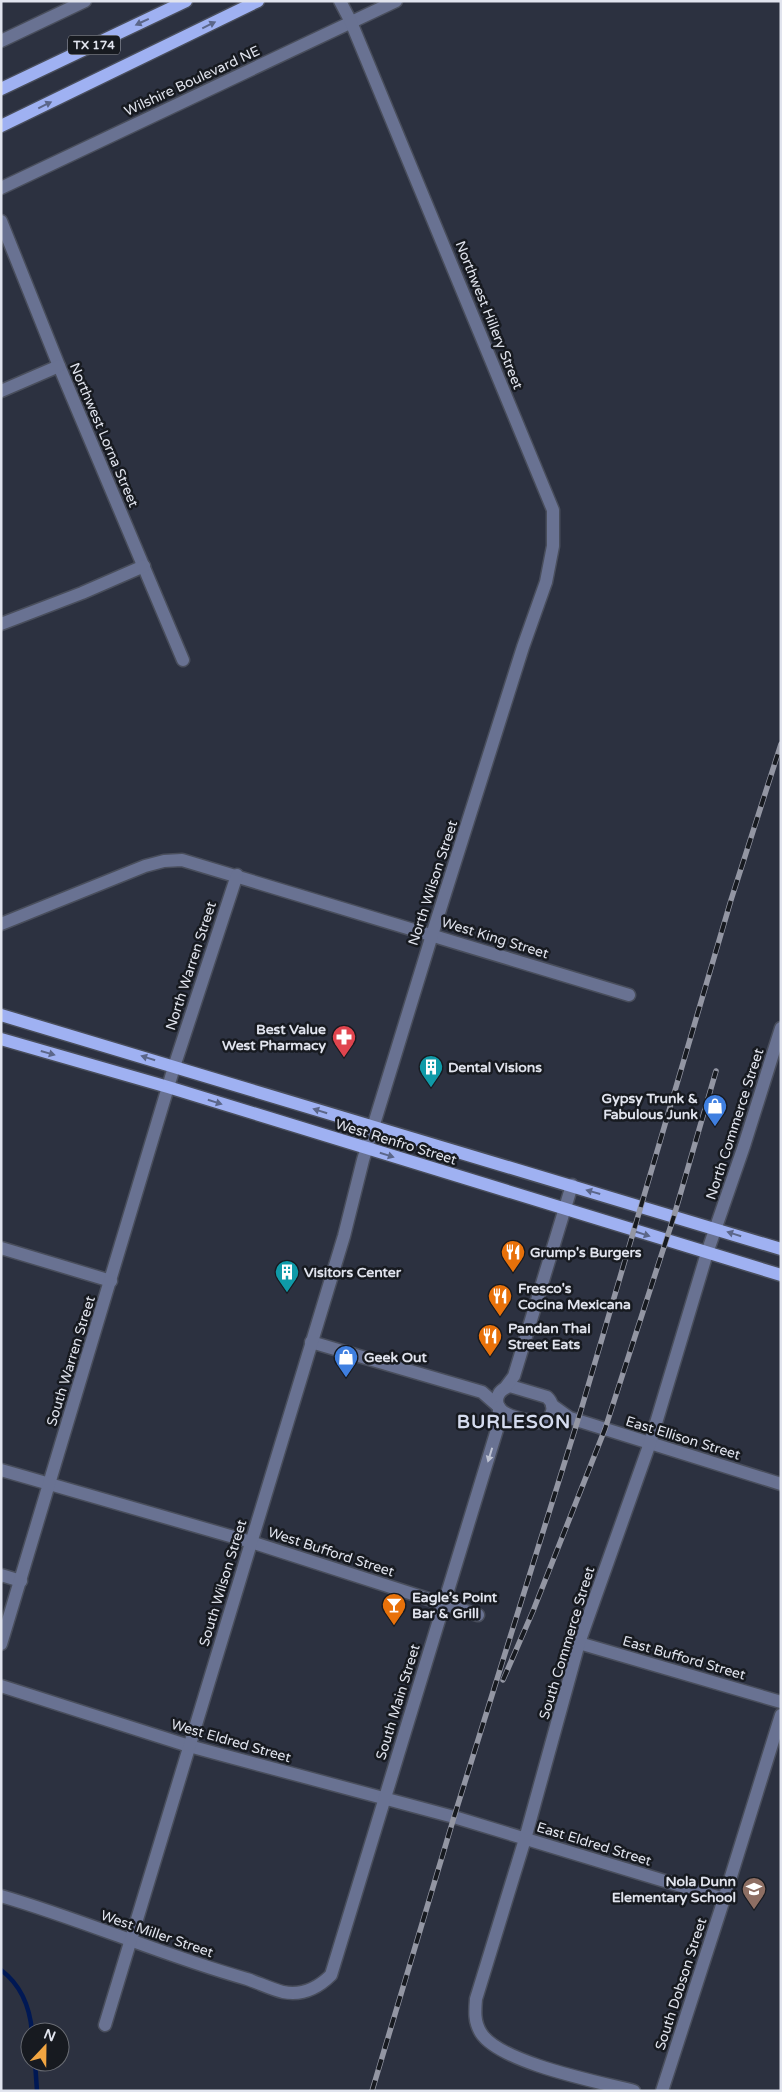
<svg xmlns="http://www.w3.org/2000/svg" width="782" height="2092" viewBox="0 0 782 2092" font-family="'Varela Round',sans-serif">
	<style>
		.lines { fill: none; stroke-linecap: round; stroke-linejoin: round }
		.stream { stroke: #001854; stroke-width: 4.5 }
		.minor-casing { stroke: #494e5c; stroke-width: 15 }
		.major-casing { stroke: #494e5c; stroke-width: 15 }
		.minor { stroke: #697292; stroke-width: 12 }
		.major { stroke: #9fb1f2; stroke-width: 12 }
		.rail-casing { stroke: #9396a3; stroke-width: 5.5 }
		.rail { stroke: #171a20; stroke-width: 4; stroke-dasharray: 11; stroke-linecap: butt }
		.oneway { fill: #5b6689 }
		.oneway2 { fill: #bdc2d2 }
		.labels { text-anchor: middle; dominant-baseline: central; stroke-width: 5; stroke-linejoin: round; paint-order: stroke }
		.shield { fill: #171a20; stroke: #a4a7b0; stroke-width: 1 }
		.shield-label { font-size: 12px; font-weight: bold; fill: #e1e4ee }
		.street-label { font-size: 14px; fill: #e1e4ee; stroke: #171a20 }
		.poi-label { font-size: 14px; font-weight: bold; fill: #e1e4ee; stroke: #171a20; text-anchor: start }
		.district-label { font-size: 19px; font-weight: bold; letter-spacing: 1px; fill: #d4dbee; stroke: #171a20 }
	</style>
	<rect width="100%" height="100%" fill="#2c3140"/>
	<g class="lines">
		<g class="stream">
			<path d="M 1,1970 C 21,1985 30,2008 32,2032"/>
			<path d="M 35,2062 L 37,2091"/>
		</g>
		<g class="minor-casing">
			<g id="minor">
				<path d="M 1,41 L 85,1"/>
				<path d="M 1,188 L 396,1"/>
				<path d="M 1,221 L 59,366 L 183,660"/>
				<path d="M 1,391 L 59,366"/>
				<path d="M 1,624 L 82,593 L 144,566"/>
				<path d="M 1,924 L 145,866 L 164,861 L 182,860 L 629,995"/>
				<path d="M 1,1248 L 111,1281"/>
				<path d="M 311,1342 L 482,1392 L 498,1406"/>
				<path d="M 510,1386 L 547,1397 C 558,1407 551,1424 535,1422 C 523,1419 491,1415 498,1396 C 500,1390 505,1388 510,1386 Z"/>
				<path d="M 505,1388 L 514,1376 L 572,1185"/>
				<path d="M 552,1405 L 570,1418 L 781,1484"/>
				<path d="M 1,1470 L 251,1542 L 478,1615"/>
				<path d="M 1,1575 L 21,1581"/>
				<path d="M 579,1643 L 781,1702"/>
				<path d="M 1,1644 L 174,1067 L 237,875"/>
				<path d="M 1,1686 L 189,1746 L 454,1817 L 724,1899"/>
				<path d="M 1,1896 C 84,1920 164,1956 247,1979 C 259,1983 271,1989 283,1992 C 303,1996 318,1988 331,1975 L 499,1423 L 499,1407"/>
				<path d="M 105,2025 L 344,1236 L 363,1160 L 432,935 L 523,647 L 546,582 L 553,546 L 553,510 L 351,22 L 340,1"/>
				<path d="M 634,2091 C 599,2082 500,2063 481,2033 C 474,2022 475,2011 476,1999 L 525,1839 L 579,1643 L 650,1443 L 707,1253 L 744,1146 L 781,1028"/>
				<path d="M 662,2091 L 724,1899 L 781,1715"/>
			</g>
		</g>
		<g class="major-casing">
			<g id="major">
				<path d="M 1,89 L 186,1"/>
				<path d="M 1,126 L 258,1"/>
				<path d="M 1,1015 L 781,1249"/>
				<path d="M 1,1039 L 168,1087 L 781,1275"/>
			</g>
		</g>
		<use href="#minor" class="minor"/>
		<use href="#major" class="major"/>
		<g class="rail-casing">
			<g id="rail">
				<path d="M 503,1680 L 533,1611 L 605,1429 L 674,1216 L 716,1071"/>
				<path d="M 372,2091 L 454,1817 L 581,1410 L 731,900 L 781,744"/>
			</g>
		</g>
		<use href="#rail" class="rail"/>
	</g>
	<defs><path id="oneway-solid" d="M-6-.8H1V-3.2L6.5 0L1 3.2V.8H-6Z" transform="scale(1.25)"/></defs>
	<g class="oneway">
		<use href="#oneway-solid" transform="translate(142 22) rotate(155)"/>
		<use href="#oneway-solid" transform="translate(209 25) rotate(-26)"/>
		<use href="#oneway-solid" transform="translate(45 105) rotate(-26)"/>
		<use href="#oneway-solid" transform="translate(48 1053) rotate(16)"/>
		<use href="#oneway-solid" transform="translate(148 1058) rotate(-163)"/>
		<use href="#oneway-solid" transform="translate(215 1102) rotate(17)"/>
		<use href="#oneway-solid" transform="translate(320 1111) rotate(-163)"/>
		<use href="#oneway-solid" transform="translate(387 1155) rotate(17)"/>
		<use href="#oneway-solid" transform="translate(593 1192) rotate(-164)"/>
		<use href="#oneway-solid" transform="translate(643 1234) rotate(18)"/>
		<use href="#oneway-solid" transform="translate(734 1234) rotate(-163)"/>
	</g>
	<use class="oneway2" href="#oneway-solid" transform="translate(490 1455) rotate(107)"/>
	<defs>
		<g id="pharmacy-pin" transform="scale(1.25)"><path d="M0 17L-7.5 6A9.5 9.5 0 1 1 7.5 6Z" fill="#e0444e" stroke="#171a20"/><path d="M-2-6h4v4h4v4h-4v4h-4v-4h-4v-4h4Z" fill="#fff"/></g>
		<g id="building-pin" transform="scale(1.25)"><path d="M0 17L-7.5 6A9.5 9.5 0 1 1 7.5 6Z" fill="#0f9aa8" stroke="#171a20"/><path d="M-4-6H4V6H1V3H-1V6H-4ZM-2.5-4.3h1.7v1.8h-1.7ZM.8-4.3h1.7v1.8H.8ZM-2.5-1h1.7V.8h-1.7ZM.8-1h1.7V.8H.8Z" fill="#fff"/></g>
		<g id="shop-pin" transform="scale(1.25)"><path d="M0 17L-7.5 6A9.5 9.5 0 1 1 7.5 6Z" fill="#3f7fe0" stroke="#171a20"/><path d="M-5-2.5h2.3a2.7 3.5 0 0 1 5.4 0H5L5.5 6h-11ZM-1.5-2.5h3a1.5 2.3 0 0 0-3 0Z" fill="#fff"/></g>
		<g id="restaurant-pin" transform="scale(1.25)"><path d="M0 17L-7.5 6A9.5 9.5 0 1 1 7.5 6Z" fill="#e8710a" stroke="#171a20"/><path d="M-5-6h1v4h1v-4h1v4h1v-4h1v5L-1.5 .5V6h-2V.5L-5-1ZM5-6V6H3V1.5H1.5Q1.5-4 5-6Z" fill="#fff"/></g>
		<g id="bar-pin" transform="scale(1.25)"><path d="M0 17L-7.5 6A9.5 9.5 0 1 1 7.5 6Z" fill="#e8710a" stroke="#171a20"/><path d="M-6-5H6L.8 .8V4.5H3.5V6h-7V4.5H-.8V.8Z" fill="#fff"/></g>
		<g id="school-pin" transform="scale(1.25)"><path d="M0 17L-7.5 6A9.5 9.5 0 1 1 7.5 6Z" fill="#8d6e63" stroke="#171a20"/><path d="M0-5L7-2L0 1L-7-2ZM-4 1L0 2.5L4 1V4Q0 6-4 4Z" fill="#fff"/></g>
	</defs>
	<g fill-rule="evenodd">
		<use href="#pharmacy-pin" x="344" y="1037"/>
		<use href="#building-pin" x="431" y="1067"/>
		<use href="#shop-pin" x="715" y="1106"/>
		<use href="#restaurant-pin" x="513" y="1252"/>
		<use href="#building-pin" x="287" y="1272"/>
		<use href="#restaurant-pin" x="500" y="1296"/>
		<use href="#restaurant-pin" x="490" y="1336"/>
		<use href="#shop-pin" x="346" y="1357"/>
		<use href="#bar-pin" x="394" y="1605"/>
		<use href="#school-pin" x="754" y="1889"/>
	</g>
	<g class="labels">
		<rect class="shield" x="68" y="35.5" width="52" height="19" rx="4"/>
		<g class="shield-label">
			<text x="94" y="45">TX 174</text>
		</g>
		<g class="street-label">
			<text transform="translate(192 81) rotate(-25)">Wilshire Boulevard NE</text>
			<text transform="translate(489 315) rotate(68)">Northwest Hillery Street</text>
			<text transform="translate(104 435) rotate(67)">Northwest Lorna Street</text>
			<text transform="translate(433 883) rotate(-72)">North Wilson Street</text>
			<text transform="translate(495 938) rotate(17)">West King Street</text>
			<text transform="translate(191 966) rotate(-72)">North Warren Street</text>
			<text transform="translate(735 1124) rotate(-72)">North Commerce Street</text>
			<text transform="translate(396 1142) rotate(17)">West Renfro Street</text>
			<text transform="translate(71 1361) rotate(-73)">South Warren Street</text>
			<text transform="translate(683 1438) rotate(17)">East Ellison Street</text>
			<text transform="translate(331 1552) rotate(18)">West Bufford Street</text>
			<text transform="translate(223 1583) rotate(-73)">South Wilson Street</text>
			<text transform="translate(567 1643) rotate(-73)">South Commerce Street</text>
			<text transform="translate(684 1658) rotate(16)">East Bufford Street</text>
			<text transform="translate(398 1702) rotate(-73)">South Main Street</text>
			<text transform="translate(231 1741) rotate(16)">West Eldred Street</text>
			<text transform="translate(594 1844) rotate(17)">East Eldred Street</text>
			<text transform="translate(157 1934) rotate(19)">West Miller Street</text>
			<text transform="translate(681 1984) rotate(-72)">South Dobson Street</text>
		</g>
		<g class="poi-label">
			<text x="326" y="1029" text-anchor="end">Best Value<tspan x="326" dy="16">West Pharmacy</tspan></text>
			<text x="448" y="1067">Dental Visions</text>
			<text x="698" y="1098" text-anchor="end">Gypsy Trunk &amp;<tspan x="698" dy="16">Fabulous Junk</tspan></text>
			<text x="530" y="1252">Grump's Burgers</text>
			<text x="304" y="1272">Visitors Center</text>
			<text x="518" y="1288">Fresco's<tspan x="518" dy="16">Cocina Mexicana</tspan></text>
			<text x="508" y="1328">Pandan Thai<tspan x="508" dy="16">Street Eats</tspan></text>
			<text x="364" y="1357">Geek Out</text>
			<text x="412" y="1597">Eagle’s Point<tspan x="412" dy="16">Bar &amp; Grill</tspan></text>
			<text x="736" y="1881" text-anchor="end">Nola Dunn<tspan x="736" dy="16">Elementary School</tspan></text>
		</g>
		<g class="district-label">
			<text x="514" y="1422">BURLESON</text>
		</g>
	</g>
	<rect width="782" height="2092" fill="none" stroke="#e1e4ee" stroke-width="5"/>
	<g transform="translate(45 2047) rotate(22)"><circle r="24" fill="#171a20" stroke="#686b72"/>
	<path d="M0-4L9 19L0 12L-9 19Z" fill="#f2a541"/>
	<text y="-8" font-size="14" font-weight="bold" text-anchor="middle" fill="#e1e4ee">N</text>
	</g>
</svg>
